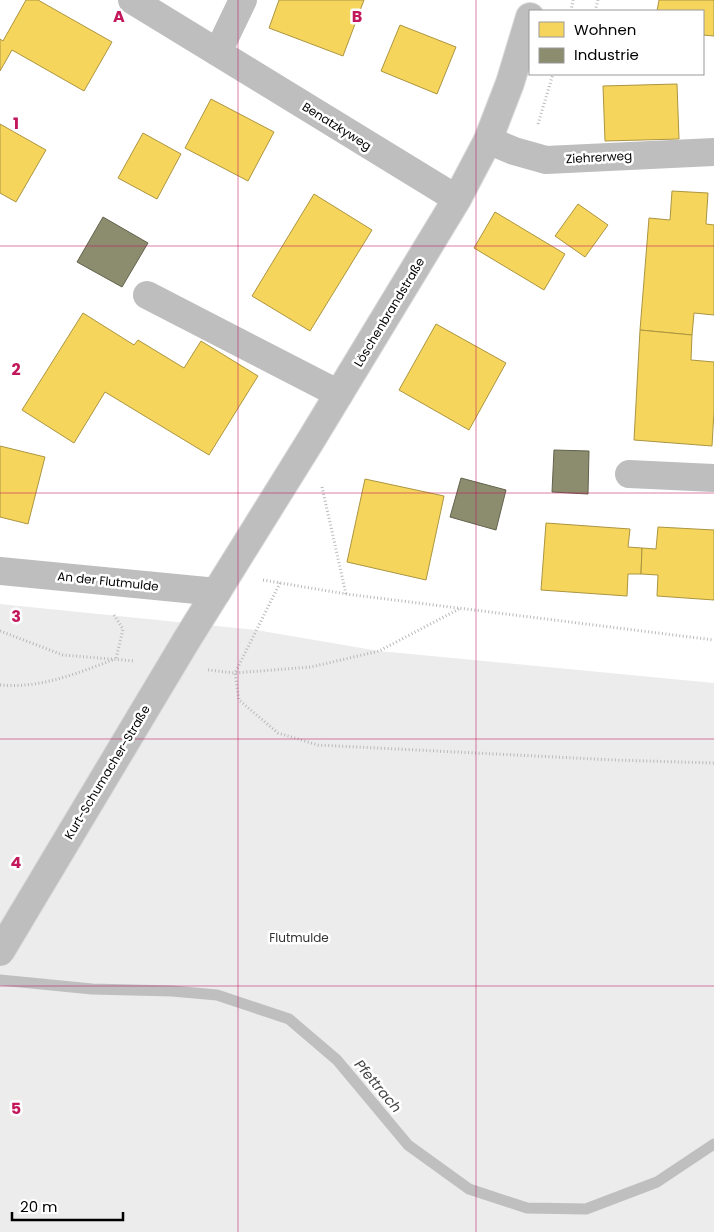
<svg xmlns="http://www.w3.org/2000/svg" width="714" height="1232" viewBox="0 0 714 1232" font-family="Poppins,sans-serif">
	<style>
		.green { fill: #ececec }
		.homes { fill: #f6d55c; stroke: #ac9540 }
		.industry { fill: #8c8c6e; stroke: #62624d }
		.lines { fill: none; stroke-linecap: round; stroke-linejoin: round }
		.stream { stroke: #bfbfbf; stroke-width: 11 }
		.major-casing { stroke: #dbdbdb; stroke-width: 30 }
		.path { stroke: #b9b9b9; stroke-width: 3; stroke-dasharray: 1 2.5; stroke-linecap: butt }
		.minor { stroke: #bebebe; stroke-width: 28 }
		.major { stroke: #bebebe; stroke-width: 28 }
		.major-bridge-casing { stroke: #dbdbdb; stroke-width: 30; stroke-linecap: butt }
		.major-bridge { stroke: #bebebe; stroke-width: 28 }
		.grid { fill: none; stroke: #c2185b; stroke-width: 1; stroke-opacity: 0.55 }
		.labels { text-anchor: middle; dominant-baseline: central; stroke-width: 5; stroke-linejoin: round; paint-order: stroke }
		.street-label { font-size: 12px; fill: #000; stroke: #fff }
		.park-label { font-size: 12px; fill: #333; stroke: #fff }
		.water-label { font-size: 14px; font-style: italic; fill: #444; stroke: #fff }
		.grid-label { font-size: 16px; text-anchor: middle; font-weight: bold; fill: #c2185b; stroke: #fff; stroke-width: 5; stroke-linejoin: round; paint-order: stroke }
	</style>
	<rect width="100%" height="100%" fill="#fff"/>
	<path class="green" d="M 0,604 L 256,630 L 379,651 L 714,683 L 714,1232 L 0,1232 Z"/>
	<g class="homes">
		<path d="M 26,0 L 38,0 L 112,42 L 84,91 L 12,50 L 0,71 L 0,39 L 3,41 Z"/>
		<path d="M 279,0 L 364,0 L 343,56 L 269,28 Z"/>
		<path d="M 659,0 L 714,0 L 714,36 L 703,35 L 703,11 L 657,11 Z"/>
		<path d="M 400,25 L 456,47 L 437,94 L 381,71 Z"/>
		<path d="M 677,84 L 679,139 L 605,141 L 603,86 Z"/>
		<path d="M 211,99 L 274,132 L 248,181 L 185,148 Z"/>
		<path d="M 0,124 L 46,150 L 16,202 L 0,193 Z"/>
		<path d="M 143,133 L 181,154 L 157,199 L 118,178 Z"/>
		<path d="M 672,191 L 708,193 L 706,224 L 714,225 L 714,315 L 694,313 L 692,335 L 640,330 L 649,218 L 670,220 Z"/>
		<path d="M 314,194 L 372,230 L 310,331 L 252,296 Z"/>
		<path d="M 578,204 L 608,225 L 585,257 L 555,236 Z"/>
		<path d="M 495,212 L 565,254 L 544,290 L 474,248 Z"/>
		<path d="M 83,313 L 134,345 L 138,340 L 184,368 L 201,341 L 258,376 L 209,455 L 105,392 L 74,443 L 22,410 Z"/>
		<path d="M 436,324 L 506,363 L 469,430 L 399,390 Z"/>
		<path d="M 640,330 L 692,335 L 691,360 L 714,362 L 714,411 L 712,446 L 634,440 Z"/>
		<path d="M 0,446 L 45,457 L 28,524 L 0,517 Z"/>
		<path d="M 365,479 L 444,496 L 426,580 L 347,562 Z"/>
		<path d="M 546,523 L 630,529 L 628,547 L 642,548 L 641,574 L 628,574 L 627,596 L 541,590 Z"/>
		<path d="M 658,527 L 714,530 L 714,600 L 657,596 L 658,575 L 641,574 L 642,548 L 656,549 Z"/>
	</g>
	<g class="industry">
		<path d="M 103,217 L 148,243 L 122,287 L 77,262 Z"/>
		<path d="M 554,450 L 589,451 L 588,494 L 552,492 Z"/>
		<path d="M 461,478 L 506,490 L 496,530 L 450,517 Z"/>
	</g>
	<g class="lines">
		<path class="stream" d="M 0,980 L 92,989 L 172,991 L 217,995 L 289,1019 L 337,1060 L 408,1145 L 469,1189 L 527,1208 L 586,1209 L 657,1182 L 714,1144"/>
		<g class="major-casing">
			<path id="major" d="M 186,641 L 311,440 L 457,199 L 488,140 L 510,83 L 530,17"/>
		</g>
		<g class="path">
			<path d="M 571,11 L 573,0"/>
			<path d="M 595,11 L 598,0"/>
			<path d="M 538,124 L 553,74"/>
			<path d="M 322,487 L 346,594"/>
			<path d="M 263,580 L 346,594 L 714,640"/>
			<path d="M 280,583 L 235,673 L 239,700 L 278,733 L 318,745 L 614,760 L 714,763"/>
			<path d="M 114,615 L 123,629 L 116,659"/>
			<path d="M 0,631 L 63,655 L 135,661"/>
			<path d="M 208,670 L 235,673 L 311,667 L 379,651 L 459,609"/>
			<path d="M 0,685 C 40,689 78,673 115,659"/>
		</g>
		<g class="minor">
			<path d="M 132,0 L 457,199"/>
			<path d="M 218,52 L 243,0"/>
			<path d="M 488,140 L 514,151 L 546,160 L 714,152"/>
			<path d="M 147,295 L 339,394"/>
			<path d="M 629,474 L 714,478"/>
			<path d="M 0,571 L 217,592"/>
		</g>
		<use href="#major" class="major"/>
		<g class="major-bridge-casing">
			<path id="major-bridge" d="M 0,952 L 186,641"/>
		</g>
		<use href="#major-bridge" class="major-bridge"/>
	</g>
	<path class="grid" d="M 238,0 L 238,1232M 476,0 L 476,1232M 0,246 L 714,246M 0,493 L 714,493M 0,739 L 714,739M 0,986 L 714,986"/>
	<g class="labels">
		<g class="street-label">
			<text transform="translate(337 126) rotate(32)">Benatzkyweg</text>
			<text transform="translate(599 157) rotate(-3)">Ziehrerweg</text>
			<text transform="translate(389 312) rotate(-59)">Löschenbrandstraße</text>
			<text transform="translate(108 581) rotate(6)">An der Flutmulde</text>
			<text transform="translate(107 772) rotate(-59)">Kurt-Schumacher-Straße</text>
		</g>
		<g class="park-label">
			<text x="299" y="937">Flutmulde</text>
		</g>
		<g class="water-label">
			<text transform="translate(378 1086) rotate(50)">Pfettrach</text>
		</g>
	</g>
	<g class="grid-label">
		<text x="119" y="22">A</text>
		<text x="357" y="22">B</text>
		<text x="16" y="129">1</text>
		<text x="16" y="375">2</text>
		<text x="16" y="622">3</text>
		<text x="16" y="868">4</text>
		<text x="16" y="1114">5</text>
	</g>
	<rect x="529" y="10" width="175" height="65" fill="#ffffff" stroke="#999999"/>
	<rect x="539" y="22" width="25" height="15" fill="#f6d55c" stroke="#999999"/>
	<text x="574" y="35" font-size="15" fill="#000000">Wohnen</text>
	<rect x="539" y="48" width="25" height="15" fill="#8c8c6e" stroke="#999999"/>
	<text x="574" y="60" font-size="15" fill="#000000">Industrie</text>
	<path d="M12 1212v8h111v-8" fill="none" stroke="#000000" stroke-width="2.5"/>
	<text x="20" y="1212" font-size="15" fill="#000000" stroke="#ffffff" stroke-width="4" paint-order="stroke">20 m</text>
</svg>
